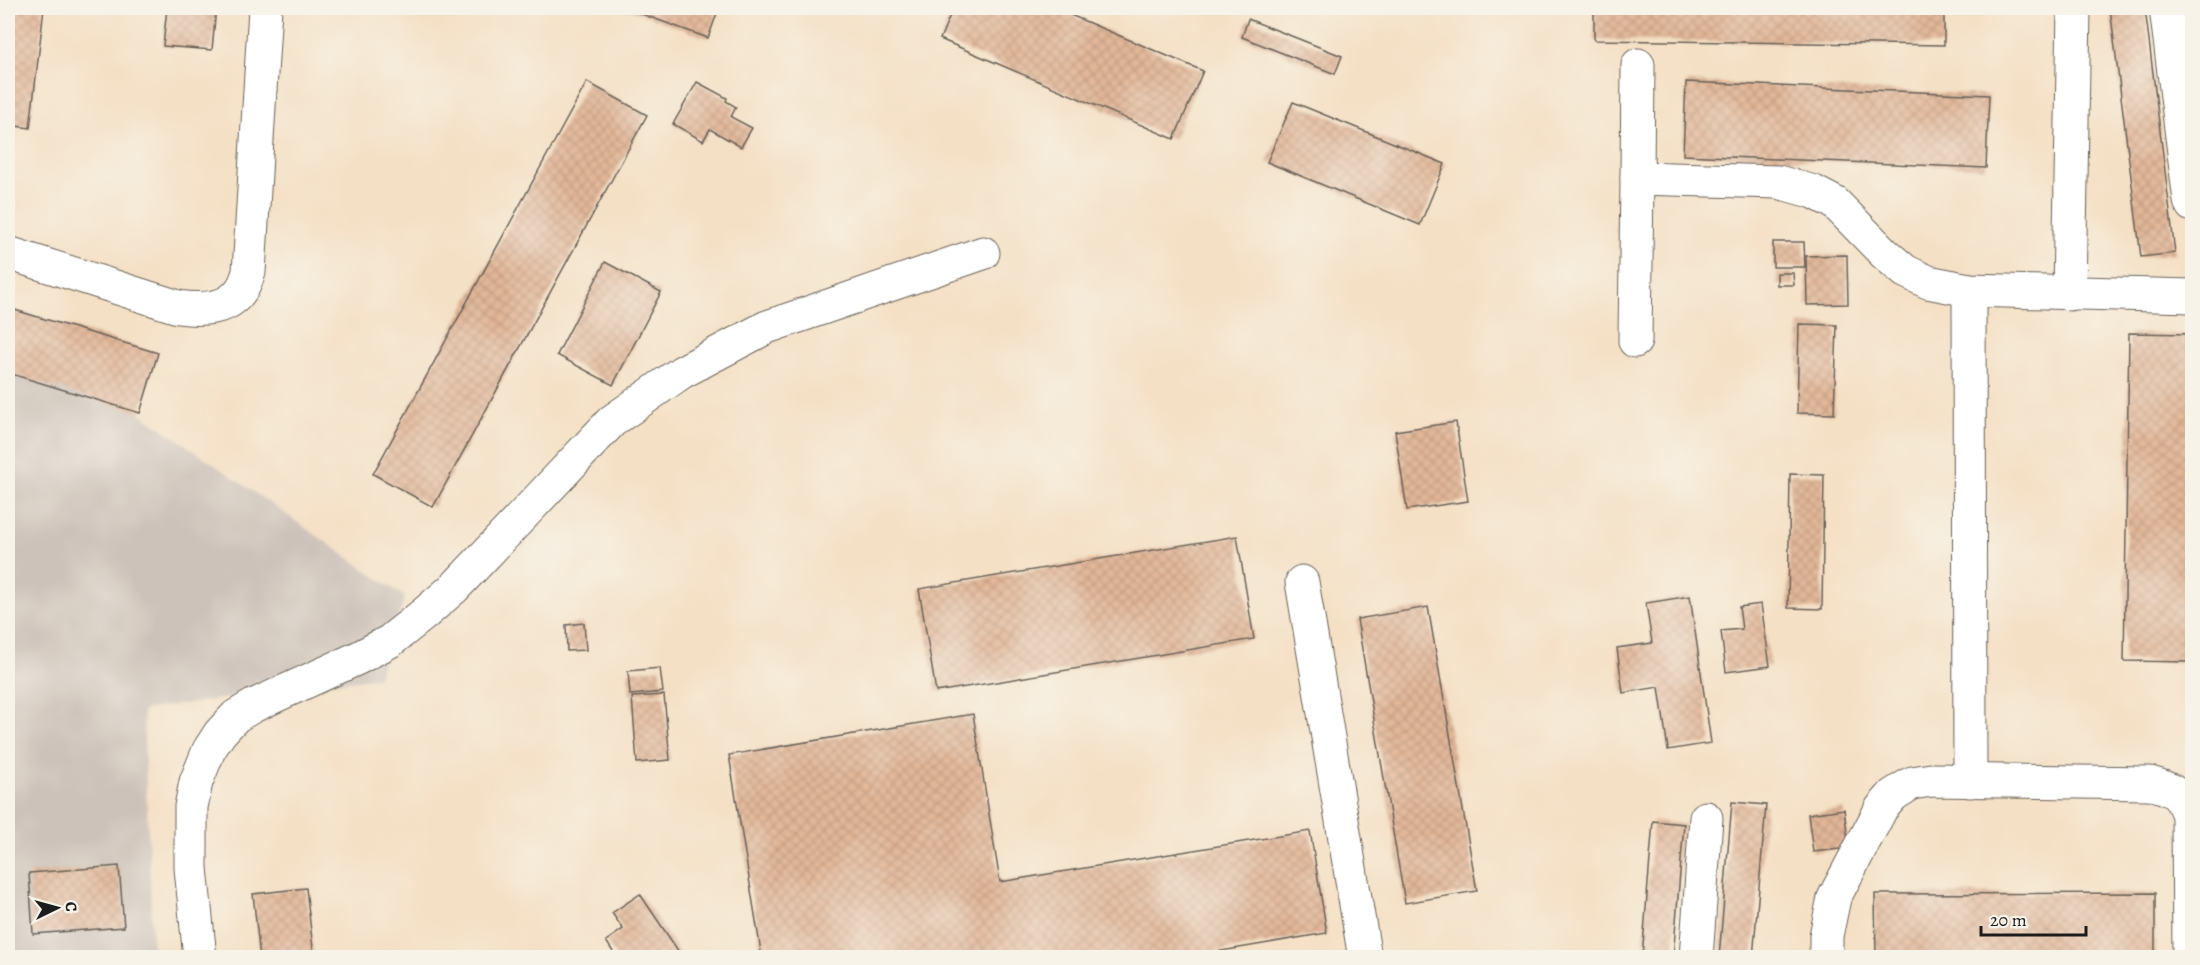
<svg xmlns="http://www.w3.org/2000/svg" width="2200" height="965" viewBox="0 0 2200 965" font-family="Alegreya,serif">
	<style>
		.industrial { fill: #cdc2b9 }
		.building { fill: url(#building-cross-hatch) }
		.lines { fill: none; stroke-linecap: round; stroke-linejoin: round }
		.minor-casing { stroke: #686157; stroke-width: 35 }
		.minor { stroke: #fff; stroke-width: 33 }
	</style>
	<defs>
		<pattern id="building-cross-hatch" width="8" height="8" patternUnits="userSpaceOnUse" patternTransform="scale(1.5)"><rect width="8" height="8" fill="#e2b799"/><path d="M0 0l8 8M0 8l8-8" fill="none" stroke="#c19d83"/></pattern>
	</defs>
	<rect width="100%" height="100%" fill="#f7f3e8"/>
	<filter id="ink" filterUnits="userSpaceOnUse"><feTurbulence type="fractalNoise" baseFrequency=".0167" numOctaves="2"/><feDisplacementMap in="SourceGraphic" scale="12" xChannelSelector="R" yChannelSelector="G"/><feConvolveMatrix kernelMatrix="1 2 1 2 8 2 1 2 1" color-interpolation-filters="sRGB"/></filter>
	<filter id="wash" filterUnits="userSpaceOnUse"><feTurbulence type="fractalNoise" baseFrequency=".008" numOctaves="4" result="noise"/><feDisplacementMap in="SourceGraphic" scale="24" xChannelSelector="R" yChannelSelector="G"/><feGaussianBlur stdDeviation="1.35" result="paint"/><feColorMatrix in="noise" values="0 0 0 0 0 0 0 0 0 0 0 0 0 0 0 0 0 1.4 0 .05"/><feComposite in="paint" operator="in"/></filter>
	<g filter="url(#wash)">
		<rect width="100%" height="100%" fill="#f4e0c5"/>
		<path class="industrial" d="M 8,373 L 140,413 L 405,597 L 378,677 L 143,710 L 153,957 L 8,957 Z"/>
		<g id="blocks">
			<g class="building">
				<path d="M 8,8 L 44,8 L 30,128 L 8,125 Z"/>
				<path d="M 167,8 L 216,8 L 212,50 L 163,46 Z"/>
				<path d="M 625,8 L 719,8 L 708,38 Z"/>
				<path d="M 953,8 L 1054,8 L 1203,71 L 1174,139 L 940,39 Z"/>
				<path d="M 1594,8 L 1944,8 L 1944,45 L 1594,40 Z"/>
				<path d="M 2110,8 L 2145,8 L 2175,253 L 2141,257 Z"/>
				<path d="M 2185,8 L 2192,8 L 2192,54 L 2191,54 Z"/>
				<path d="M 1248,19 L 1342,56 L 1335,74 L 1242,37 Z"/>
				<path d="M 587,82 L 647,115 L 433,507 L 373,474 Z"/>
				<path d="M 697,82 L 727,98 L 726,101 L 736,107 L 731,117 L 752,128 L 741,147 L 710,129 L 703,141 L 673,124 Z"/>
				<path d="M 1686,82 L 1989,95 L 1986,168 L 1683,155 Z"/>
				<path d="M 1293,102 L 1445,164 L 1420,225 L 1267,162 Z"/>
				<path d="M 1773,242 L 1804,242 L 1805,267 L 1773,267 Z"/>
				<path d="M 1847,255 L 1848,304 L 1807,305 L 1806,256 Z"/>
				<path d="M 605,262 L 661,292 L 613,385 L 557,355 Z"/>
				<path d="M 1777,273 L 1793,273 L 1794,285 L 1777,285 Z"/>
				<path d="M 8,308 L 158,353 L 140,413 L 8,373 Z"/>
				<path d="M 1799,324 L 1837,325 L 1834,414 L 1797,413 Z"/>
				<path d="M 2129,333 L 2192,334 L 2192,662 L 2124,661 Z"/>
				<path d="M 1456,422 L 1468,501 L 1407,510 L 1395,431 Z"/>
				<path d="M 1790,474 L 1824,475 L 1822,609 L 1788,608 Z"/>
				<path d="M 1237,536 L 1254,639 L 936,692 L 919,589 Z"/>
				<path d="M 1690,596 L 1711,743 L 1668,750 L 1659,687 L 1623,693 L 1617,648 L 1652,643 L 1646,603 Z"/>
				<path d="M 1761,604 L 1770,666 L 1726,672 L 1721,631 L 1742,629 L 1739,607 Z"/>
				<path d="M 1428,607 L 1477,891 L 1405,903 L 1357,619 Z"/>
				<path d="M 584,623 L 586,650 L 567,651 L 566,625 Z"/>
				<path d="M 660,668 L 663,692 L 630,695 L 628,671 Z"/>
				<path d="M 664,695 L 670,760 L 637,763 L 632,697 Z"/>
				<path d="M 973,714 L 1000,882 L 1310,831 L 1327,933 L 1180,958 L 762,958 L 729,755 Z"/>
				<path d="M 1732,802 L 1766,805 L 1753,958 L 1719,958 Z"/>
				<path d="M 1844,809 L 1849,848 L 1813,852 L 1808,814 Z"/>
				<path d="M 1653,821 L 1684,824 L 1673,958 L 1642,958 Z"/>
				<path d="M 119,866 L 124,927 L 33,934 L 29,873 Z"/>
				<path d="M 306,888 L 314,957 L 260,958 L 253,894 Z"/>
				<path d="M 2155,893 L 2155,958 L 1876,958 L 1875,894 Z"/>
				<path d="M 640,894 L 683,958 L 617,958 L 606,941 L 623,929 L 612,913 Z"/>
			</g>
		</g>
	</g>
	<g filter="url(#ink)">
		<use href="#blocks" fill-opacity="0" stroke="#686157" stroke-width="1.5"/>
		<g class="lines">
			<g class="minor-casing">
				<g id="minor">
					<path d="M 2166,8 L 2190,201 L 2192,205"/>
					<path d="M 1638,65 L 1637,178 L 1778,182 L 1814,192 L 1835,203 L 1884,253 L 1905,271 L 1928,282 L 1969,290 L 2192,296"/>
					<path d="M 8,253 L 178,307 C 199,310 228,310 241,290 C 245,285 247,278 249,272 L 265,8"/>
					<path d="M 1969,290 L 1970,781"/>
					<path d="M 2069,294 L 2074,8"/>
					<path d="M 1635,341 L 1637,178"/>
					<path d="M 1302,582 L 1365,958"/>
					<path d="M 200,958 L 191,868 L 191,807 L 196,782 L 209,750 L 220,733 L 236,716 L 253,706 L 358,658 L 390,641 L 424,614 L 455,587 L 612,421 L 682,372 L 767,327 L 983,253"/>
					<path d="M 1696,958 L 1706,818"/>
					<path d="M 1826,958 L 1826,936 L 1834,898 L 1881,809 L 1893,795 L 1912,783 L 1931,780 L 2150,783 C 2173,789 2181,793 2188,816 L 2189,958"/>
				</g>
			</g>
			<use href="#minor" class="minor"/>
		</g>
	</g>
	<rect width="2200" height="965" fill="none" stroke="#f7f3e8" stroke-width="30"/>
	<g transform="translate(57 908) rotate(85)" stroke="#f7f3e8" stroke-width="4.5" paint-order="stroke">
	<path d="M0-4.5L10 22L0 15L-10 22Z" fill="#1c1c1c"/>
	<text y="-9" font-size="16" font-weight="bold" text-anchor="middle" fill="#1c1c1c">С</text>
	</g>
	<path d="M1981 926v9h105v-9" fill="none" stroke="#1c1c1c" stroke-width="3"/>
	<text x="1990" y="926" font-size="18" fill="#1c1c1c" stroke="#f7f3e8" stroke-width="4.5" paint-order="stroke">20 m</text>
</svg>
